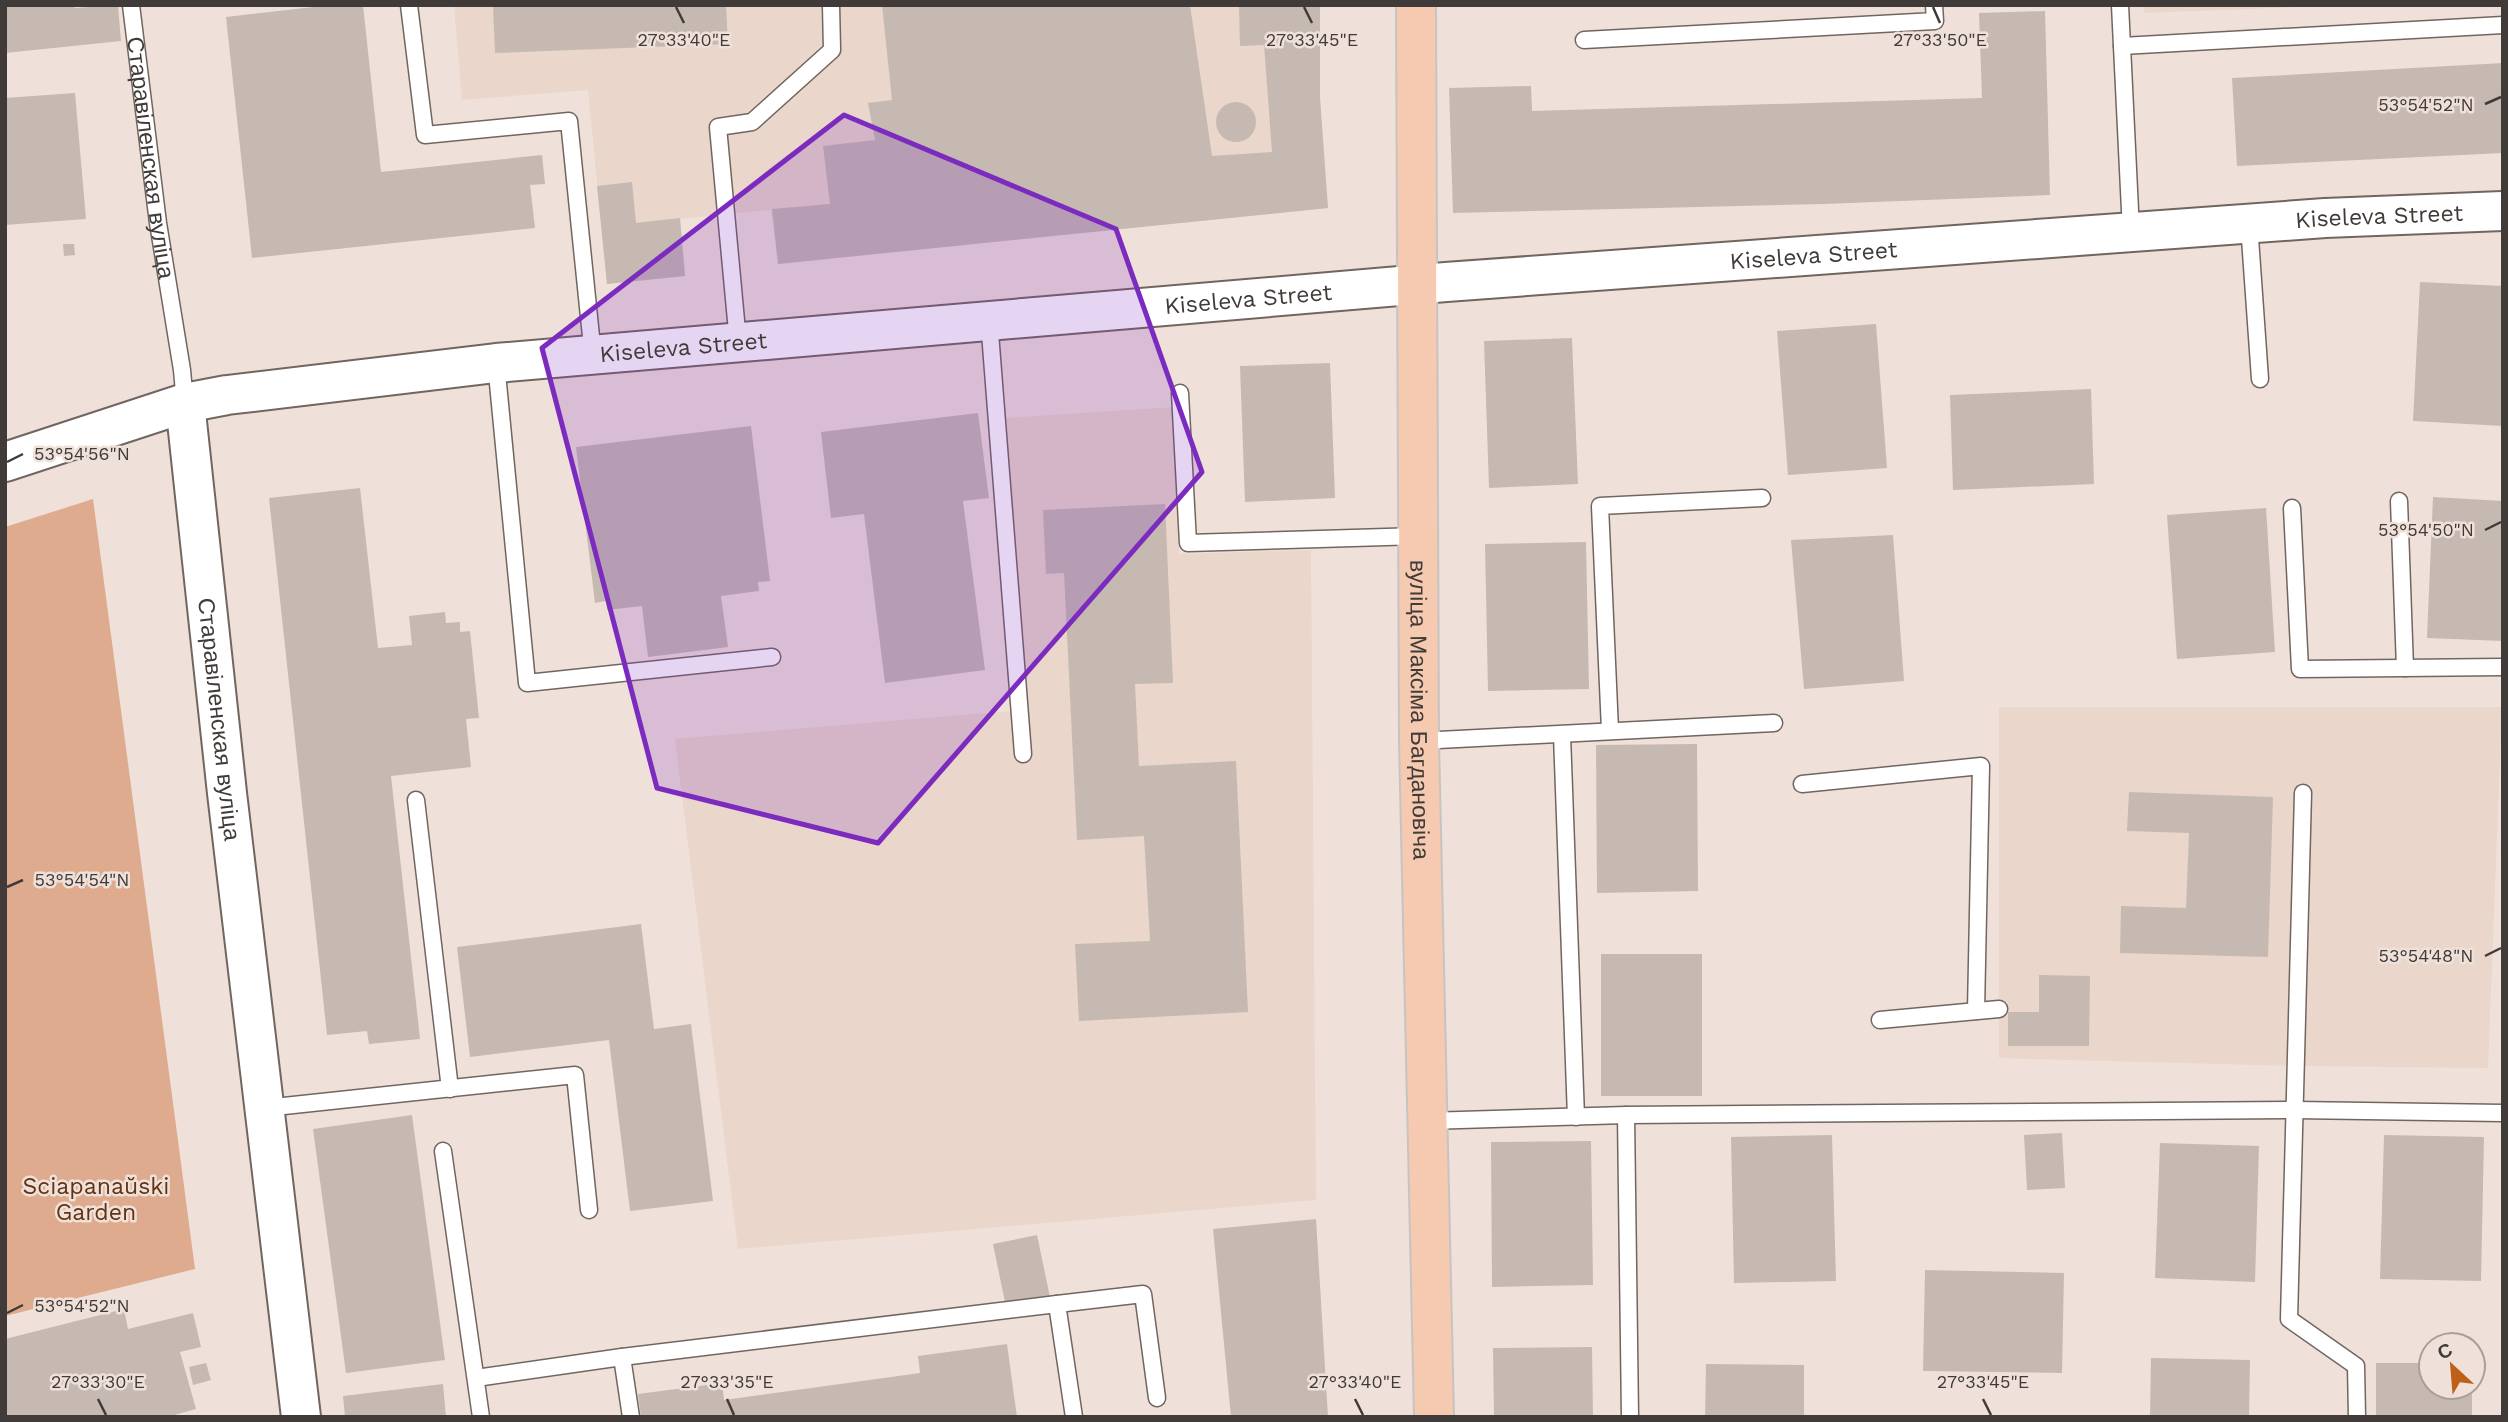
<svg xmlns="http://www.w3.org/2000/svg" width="2508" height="1422" viewBox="0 0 2508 1422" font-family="'Work Sans',sans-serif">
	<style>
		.built { fill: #ead6ca }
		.green { fill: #deab8e }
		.building { fill: #c6b9b2 }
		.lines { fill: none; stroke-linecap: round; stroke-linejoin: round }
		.lane-casing { stroke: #71665f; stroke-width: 19 }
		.secondary-casing { stroke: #71665f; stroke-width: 42 }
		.primary-casing { stroke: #c6c4c3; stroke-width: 42 }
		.lane { stroke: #fff; stroke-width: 16 }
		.secondary { stroke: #fff; stroke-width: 38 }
		.primary { stroke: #f5cab0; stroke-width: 38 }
		.marked { fill: #7b2cbf; fill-opacity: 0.2; stroke: #7b2cbf; stroke-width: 5; stroke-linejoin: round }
		.ticks { fill: none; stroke: #403b38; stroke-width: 2.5 }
		.labels { text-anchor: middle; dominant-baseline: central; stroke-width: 5; stroke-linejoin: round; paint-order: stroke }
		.street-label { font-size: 23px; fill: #403b38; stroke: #efe1da }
		.park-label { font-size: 23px; fill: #623211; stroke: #efe1da }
		.ticks-label { font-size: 18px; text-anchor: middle; fill: #403b38; stroke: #efe1da; stroke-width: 5; stroke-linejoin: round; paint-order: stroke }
	</style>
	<rect width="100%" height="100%" fill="#efe1da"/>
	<g class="built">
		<path d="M 454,5 L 1320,5 L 1320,98 L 1328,208 L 778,264 L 771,210 L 726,214 L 680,219 L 685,276 L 607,284 L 588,90 L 462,100 Z"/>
		<path d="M 2143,5 L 2353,5 L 2144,13 Z"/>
		<path d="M 1176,407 L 1179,554 L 1311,550 L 1316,1200 L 738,1249 L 675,739 L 1012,711 L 989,419 Z"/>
		<path d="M 1999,707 L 2502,707 L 2488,1068 L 2296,1066 L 1999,1058 Z"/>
	</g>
	<path class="green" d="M 93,499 L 195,1269 L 5,1316 L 5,527 Z"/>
	<g class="building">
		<path d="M 5,5 L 74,5 L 75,8 L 118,5 L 121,41 L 5,53 Z"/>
		<path d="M 331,5 L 363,5 L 381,172 L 542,155 L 545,184 L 530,185 L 535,228 L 252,258 L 226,17 Z"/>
		<path d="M 493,5 L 726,5 L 728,44 L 495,53 Z"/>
		<path d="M 882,5 L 1190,5 L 1212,156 L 1272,152 L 1264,45 L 1240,46 L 1239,5 L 1320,5 L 1320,98 L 1328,208 L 778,264 L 772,209 L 830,204 L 823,146 L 875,140 L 868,103 L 892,100 Z"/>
		<path d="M 2045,11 L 2050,195 L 1824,204 L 1453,213 L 1449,88 L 1531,86 L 1532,111 L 1982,98 L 1979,13 Z"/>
		<path d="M 2503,63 L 2503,153 L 2237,166 L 2232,78 Z"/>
		<path d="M 75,93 L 86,219 L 5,225 L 5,98 Z"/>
		<circle cx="1236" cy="122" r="20"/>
		<path d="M 632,182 L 636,223 L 680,218 L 685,276 L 607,284 L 597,186 Z"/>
		<path d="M 63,244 L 74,244 L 75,255 L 64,256 Z"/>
		<path d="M 2420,282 L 2503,286 L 2503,426 L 2413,421 Z"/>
		<path d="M 1876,324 L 1887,468 L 1788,475 L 1777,331 Z"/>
		<path d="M 1572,338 L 1578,484 L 1489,488 L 1484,341 Z"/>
		<path d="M 1330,363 L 1335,498 L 1245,502 L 1240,366 Z"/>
		<path d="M 2091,389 L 2094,484 L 1953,490 L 1950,395 Z"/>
		<path d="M 978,413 L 989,498 L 963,501 L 985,670 L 885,683 L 864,514 L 831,518 L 821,432 Z"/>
		<path d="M 751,426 L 770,581 L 758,582 L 759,591 L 721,596 L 728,647 L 648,657 L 642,606 L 607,610 L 606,601 L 595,603 L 576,447 Z"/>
		<path d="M 360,488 L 378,648 L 412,645 L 409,616 L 445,612 L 446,623 L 460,622 L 460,632 L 470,631 L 479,718 L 466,719 L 471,767 L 391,776 L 420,1039 L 369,1044 L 367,1031 L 327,1035 L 269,498 Z"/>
		<path d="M 2433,497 L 2503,501 L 2503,641 L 2427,638 Z"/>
		<path d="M 1165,504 L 1173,683 L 1135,684 L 1139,766 L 1236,761 L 1248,1012 L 1079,1021 L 1075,944 L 1150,941 L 1144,836 L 1077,840 L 1064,573 L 1046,574 L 1043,510 Z"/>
		<path d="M 2266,508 L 2275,652 L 2177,659 L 2167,515 Z"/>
		<path d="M 1893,535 L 1904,681 L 1804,689 L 1791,540 Z"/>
		<path d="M 1586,542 L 1589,689 L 1488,691 L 1485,544 Z"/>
		<path d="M 1697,744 L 1698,891 L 1597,893 L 1596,745 Z"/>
		<path d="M 2129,792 L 2273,797 L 2268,957 L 2120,953 L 2121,906 L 2186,908 L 2189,833 L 2127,831 Z"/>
		<path d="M 641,924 L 654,1029 L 691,1024 L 713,1201 L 630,1211 L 609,1040 L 470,1057 L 457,947 Z"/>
		<rect x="1601" y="954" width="101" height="142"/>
		<path d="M 2039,975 L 2090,976 L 2089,1046 L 2008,1046 L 2008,1012 L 2039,1012 Z"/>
		<path d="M 412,1115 L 445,1360 L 346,1373 L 313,1129 Z"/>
		<path d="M 2062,1133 L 2065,1188 L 2027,1190 L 2024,1135 Z"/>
		<path d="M 1832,1135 L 1836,1281 L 1734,1283 L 1731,1137 Z"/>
		<path d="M 2384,1135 L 2484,1137 L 2481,1281 L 2380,1279 Z"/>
		<path d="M 1591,1141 L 1593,1285 L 1492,1287 L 1491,1142 Z"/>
		<path d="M 2160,1143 L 2259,1146 L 2255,1282 L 2155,1278 Z"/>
		<path d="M 1316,1219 L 1328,1417 L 1231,1417 L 1213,1229 Z"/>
		<path d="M 1037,1235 L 1050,1297 L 1006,1307 L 993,1244 Z"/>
		<path d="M 1925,1270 L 2064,1273 L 2062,1373 L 1923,1371 Z"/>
		<path d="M 124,1309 L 128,1329 L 193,1313 L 201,1347 L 180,1352 L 196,1409 L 167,1417 L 5,1417 L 5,1339 Z"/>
		<path d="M 1007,1344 L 1017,1417 L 641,1417 L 638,1394 L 722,1383 L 724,1400 L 920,1373 L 918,1356 Z"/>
		<path d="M 1592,1347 L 1593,1417 L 1494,1417 L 1493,1348 Z"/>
		<path d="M 2151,1358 L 2250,1360 L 2249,1417 L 2150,1417 Z"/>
		<path d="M 206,1363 L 211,1380 L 193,1385 L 189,1367 Z"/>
		<path d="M 2376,1363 L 2431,1363 L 2431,1387 L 2472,1387 L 2472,1417 L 2376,1417 Z"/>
		<path d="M 1706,1364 L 1804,1365 L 1804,1417 L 1705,1417 Z"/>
		<path d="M 443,1384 L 446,1417 L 345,1417 L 343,1396 Z"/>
	</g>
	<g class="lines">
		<g class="lane-casing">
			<g id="lane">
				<path id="s1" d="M 131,5 L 158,223 L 182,370 L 185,403"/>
				<path d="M 409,5 L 425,135 L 569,121 L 593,356"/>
				<path d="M 2120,5 L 2131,231"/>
				<path d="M 1584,40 L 1935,21 L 1934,5"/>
				<path d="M 2122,46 L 2503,25"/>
				<path d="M 2249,224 L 2260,379"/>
				<path d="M 989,320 L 1023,754"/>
				<path d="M 738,342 L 718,127 L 752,122 L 832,50 L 831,5"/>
				<path d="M 496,363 L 527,683 L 772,657"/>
				<path d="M 1180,393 L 1188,543 L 1419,536"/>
				<path d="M 2399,501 L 2405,668"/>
				<path d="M 2292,508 L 2300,669 L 2503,667"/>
				<path d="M 1610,730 L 1600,506 L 1762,498"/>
				<path d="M 1562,735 L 1576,1117"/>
				<path d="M 1419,741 L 1774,723"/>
				<path d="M 1802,784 L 1981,766 L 1976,1011"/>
				<path d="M 2303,793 L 2289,1319 L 2356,1366 L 2357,1417"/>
				<path d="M 416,800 L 450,1089"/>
				<path d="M 1880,1020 L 1999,1009"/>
				<path d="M 265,1108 L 575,1075 L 589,1210"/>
				<path d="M 1626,1115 L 1630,1417"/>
				<path d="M 1427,1121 L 1626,1115 L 1883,1113 L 2295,1110 L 2503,1113"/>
				<path d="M 443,1151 L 481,1417"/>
				<path d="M 1057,1304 L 1143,1294 L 1157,1398"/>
				<path d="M 476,1378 L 622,1357"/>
				<path d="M 631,1417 L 622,1357 L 1057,1304 L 1074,1417"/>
			</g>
		</g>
		<g class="secondary-casing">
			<g id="secondary">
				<path id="s2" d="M 185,403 L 227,793 L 301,1417"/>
				<path id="s3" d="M 5,462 L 185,403 L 227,395 L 496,363 L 1446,282 L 2325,218 L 2503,211"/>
			</g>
		</g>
		<g class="primary-casing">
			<g id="primary">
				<path id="s4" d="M 1416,5 L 1419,741 L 1434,1417"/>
			</g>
		</g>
		<use href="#lane" class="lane"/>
		<use href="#secondary" class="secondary"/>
		<use href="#primary" class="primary"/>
	</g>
	<path class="marked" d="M 844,115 L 1116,229 L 1202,472 L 878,843 L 657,788 L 542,348 Z"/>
	<path class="ticks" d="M 676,7 L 684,23M 1304,7 L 1312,23M 1933,7 L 1940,23M 2485,104 L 2501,97M 7,462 L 23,454M 2485,530 L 2501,522M 7,887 L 23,880M 2485,956 L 2501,948M 7,1313 L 23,1305M 98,1399 L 106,1415M 727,1399 L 734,1415M 1355,1399 L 1363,1415M 1983,1399 L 1991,1415"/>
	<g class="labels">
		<g class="street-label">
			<text stroke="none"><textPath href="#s1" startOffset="154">Старавіленская вуліца</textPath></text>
			<text stroke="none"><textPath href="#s3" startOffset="2392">Kiseleva Street</textPath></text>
			<text stroke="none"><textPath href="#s3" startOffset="1825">Kiseleva Street</textPath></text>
			<text stroke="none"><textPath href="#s3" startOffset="1258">Kiseleva Street</textPath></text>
			<text stroke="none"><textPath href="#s3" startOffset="691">Kiseleva Street</textPath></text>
			<text stroke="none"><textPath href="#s4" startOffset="705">вуліца Максіма Багдановіча</textPath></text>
			<text stroke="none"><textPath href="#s2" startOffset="318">Старавіленская вуліца</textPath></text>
		</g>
		<g class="park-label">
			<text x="96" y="1186">Sciapanaŭski<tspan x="96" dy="26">Garden</tspan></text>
		</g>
	</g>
	<g class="ticks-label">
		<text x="684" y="46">27°33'40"E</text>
		<text x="1312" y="46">27°33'45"E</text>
		<text x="1940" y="46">27°33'50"E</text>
		<text x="2426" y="111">53°54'52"N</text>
		<text x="82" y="460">53°54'56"N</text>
		<text x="2426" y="536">53°54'50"N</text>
		<text x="82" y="886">53°54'54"N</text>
		<text x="2426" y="962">53°54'48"N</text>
		<text x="82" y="1312">53°54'52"N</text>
		<text x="98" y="1388">27°33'30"E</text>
		<text x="727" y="1388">27°33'35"E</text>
		<text x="1355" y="1388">27°33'40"E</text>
		<text x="1983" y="1388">27°33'45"E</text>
	</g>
	<rect width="2508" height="1422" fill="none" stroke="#403b38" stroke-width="14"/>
	<g transform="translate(2452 1366) rotate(334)"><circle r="33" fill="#efe1da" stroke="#a99f99" stroke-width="2"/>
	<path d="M0-5L12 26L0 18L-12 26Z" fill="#be6017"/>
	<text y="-10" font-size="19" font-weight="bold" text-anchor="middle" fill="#403b38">С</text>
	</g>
</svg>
